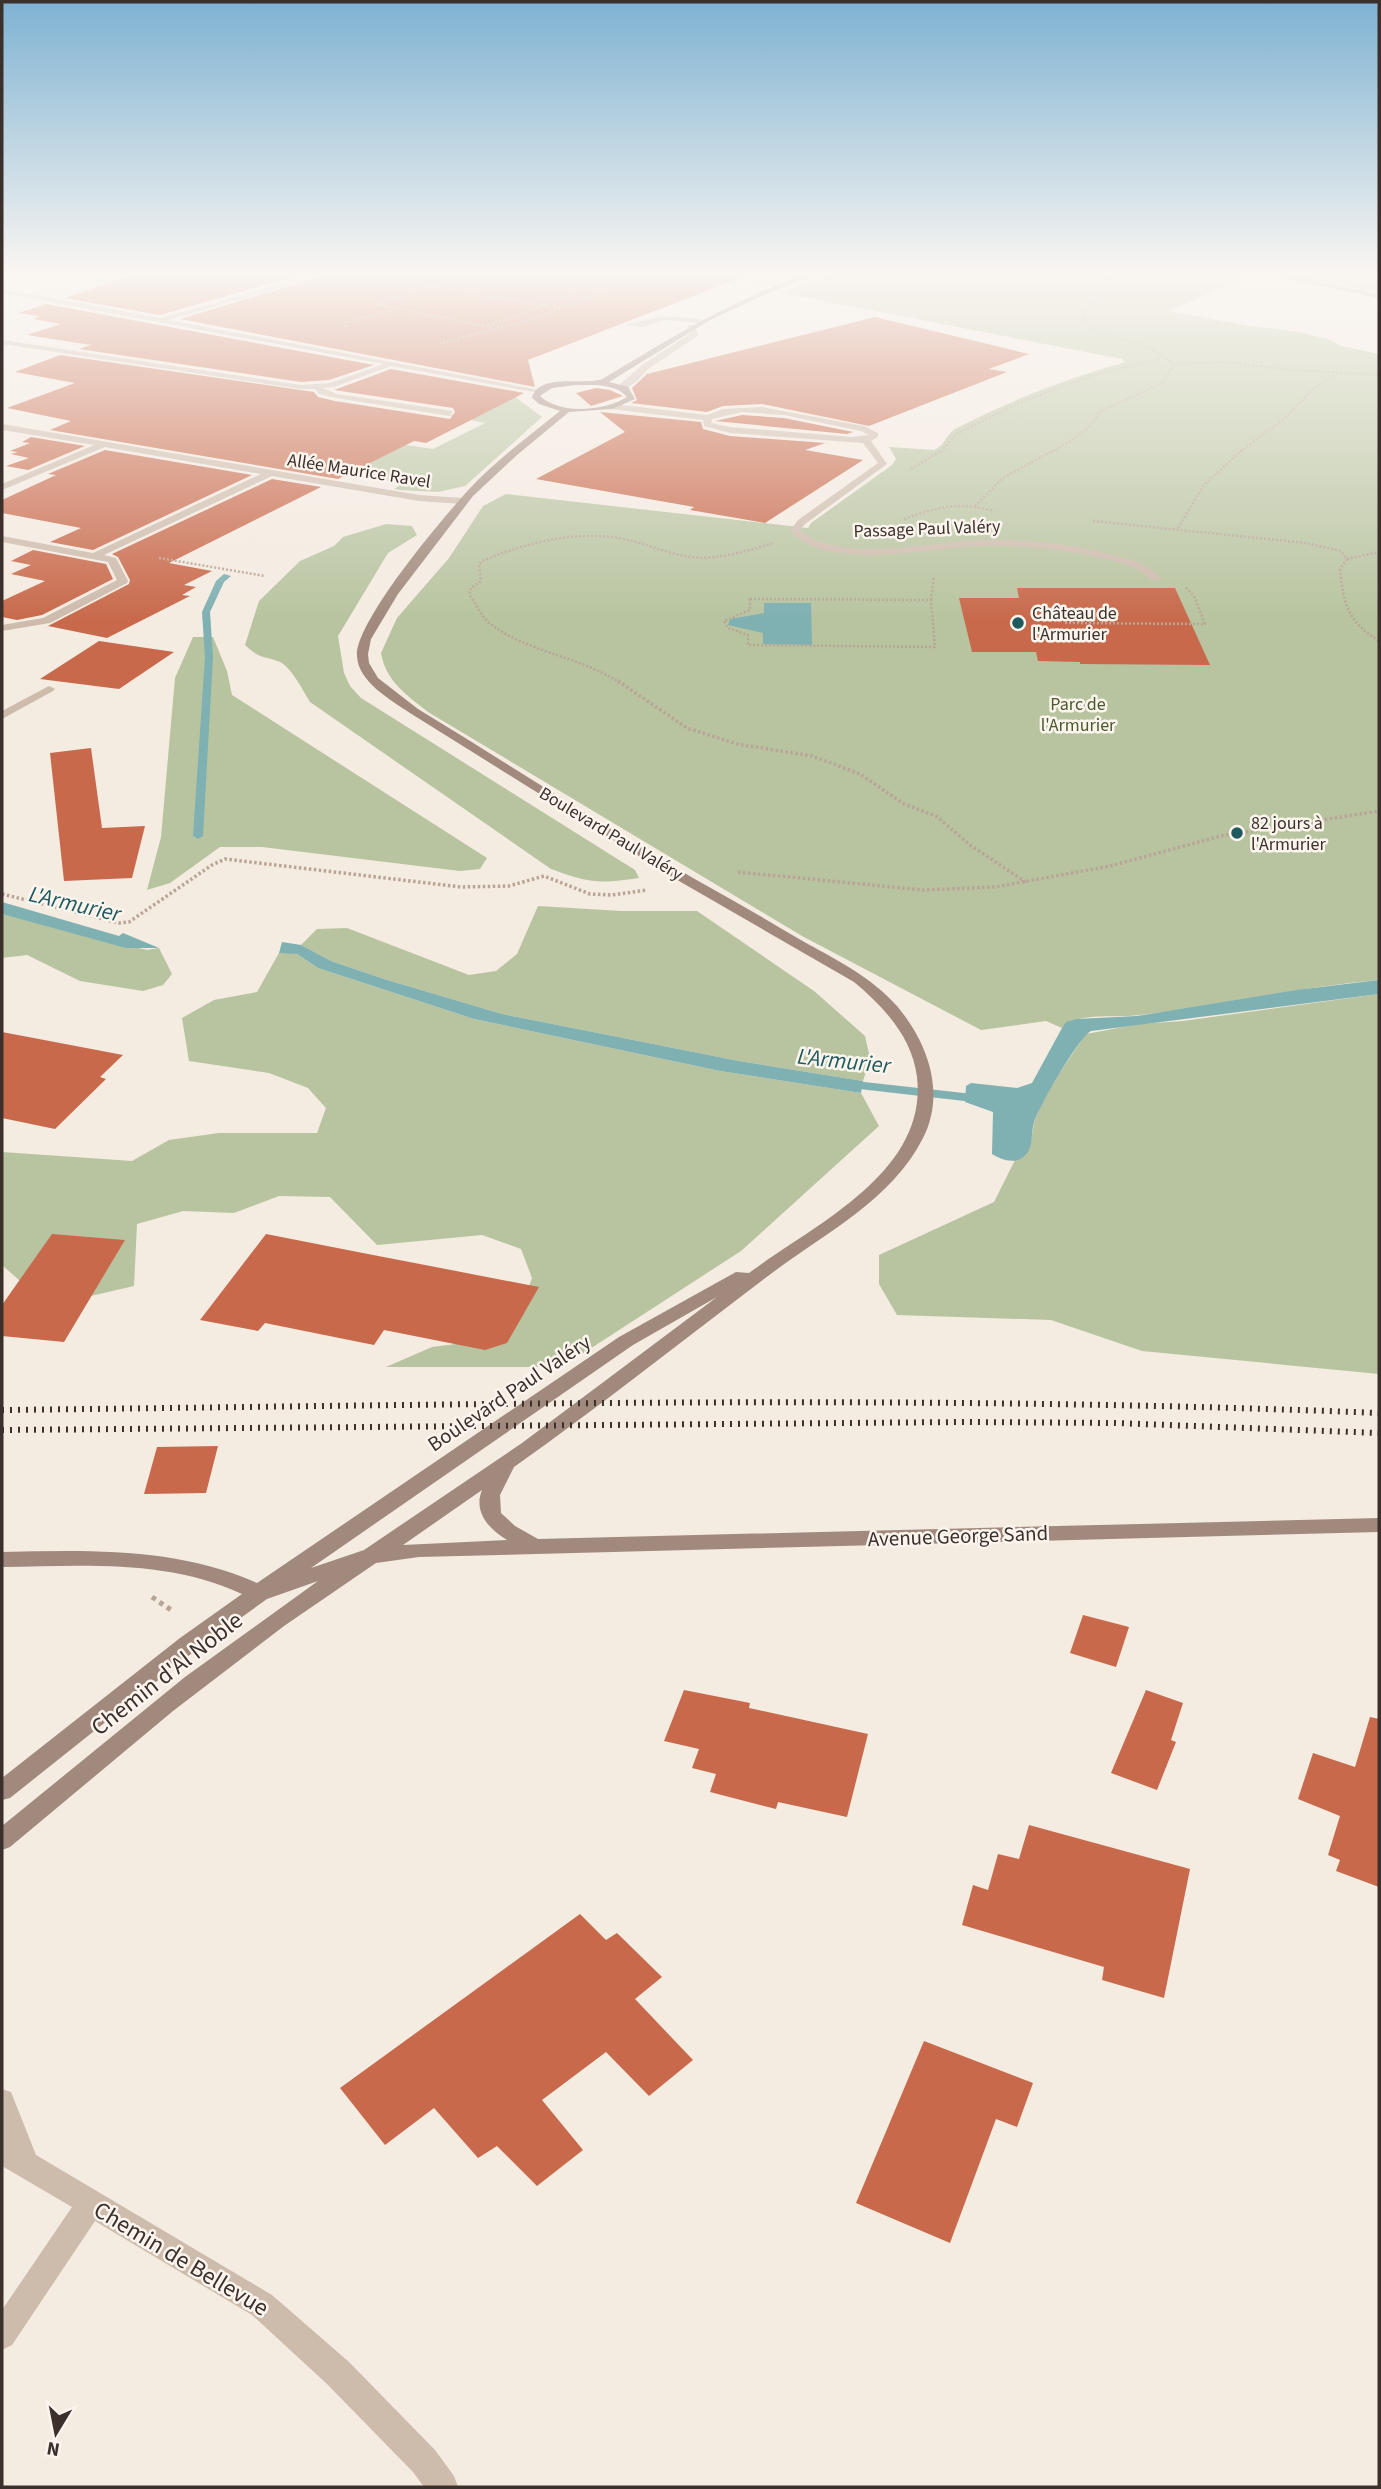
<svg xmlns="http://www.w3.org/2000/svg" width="1381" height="2489" viewBox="0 0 1381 2489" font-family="'Source Sans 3',sans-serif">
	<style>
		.green { fill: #b8c4a0 }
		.water { fill: #7fb0b2 }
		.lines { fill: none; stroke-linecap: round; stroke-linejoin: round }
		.stream { fill: #7fb0b2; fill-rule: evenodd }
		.building { fill: #c8694b }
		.path-far3 { stroke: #b9a596; stroke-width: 2; stroke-dasharray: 2 2; stroke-linecap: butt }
		.path-far2 { stroke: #b9a596; stroke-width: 2.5; stroke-dasharray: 2 2; stroke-linecap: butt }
		.path-far1 { stroke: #b9a596; stroke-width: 3.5; stroke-dasharray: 2.5 2.5; stroke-linecap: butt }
		.path { stroke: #b9a596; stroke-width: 5; stroke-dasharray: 4.5 4.5; stroke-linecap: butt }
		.lane { fill: #cdbbac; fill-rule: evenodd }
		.street { fill: #cdbbac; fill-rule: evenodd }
		.secondary { fill: #a18a7d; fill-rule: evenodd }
		.rail { stroke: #3b302b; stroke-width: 6; stroke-dasharray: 2 6; stroke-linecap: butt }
		.poi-dot { fill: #1f5a5e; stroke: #fbf5ee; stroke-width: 2.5 }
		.labels { text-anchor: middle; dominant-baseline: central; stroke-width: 5; stroke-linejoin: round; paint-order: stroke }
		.far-street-label { font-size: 18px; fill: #3b302b; stroke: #fbf5ee }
		.far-poi-label { font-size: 18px; fill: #3b302b; stroke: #fbf5ee; text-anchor: start }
		.far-park-label { font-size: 18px; fill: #4a5a2e; stroke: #fbf5ee }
		.street-label { font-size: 21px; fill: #3b302b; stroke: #fbf5ee }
		.water-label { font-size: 23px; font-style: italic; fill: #1f5a5e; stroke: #fbf5ee }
		.near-street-label { font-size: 24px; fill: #3b302b; stroke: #fbf5ee }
	</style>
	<rect width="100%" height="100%" fill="#f4ebe1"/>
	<g class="green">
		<path d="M 838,271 L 1239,271 L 1255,274 L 1168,311 L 1244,325 L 1298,332 L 1328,339 L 1341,346 L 1379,354 L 1379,980 C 1299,987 1219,1005 1140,1015 C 1120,1018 1073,1012 1062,1028 L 1046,1021 L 981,1030 L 802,936 L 428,712 C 407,695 386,682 381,653 L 397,618 L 449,558 L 483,506 L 506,494 L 808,528 L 811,523 L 892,465 L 896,459 L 889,447 L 934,450 C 946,445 946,433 957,428 C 1011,400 1066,379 1125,362 L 1122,359 L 782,293 Z"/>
		<path d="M 1268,271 L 1379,271 L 1377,289 L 1379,293 Z"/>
		<path d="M 495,394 L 514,396 L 542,417 L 465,486 L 438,492 L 400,490 L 394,489 L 403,483 L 341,473 L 399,444 L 433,449 L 485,423 L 450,416 Z"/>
		<path d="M 386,524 L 412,526 L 417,535 L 388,553 L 338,636 L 344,673 L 350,686 L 361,698 L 635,870 L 639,878 C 599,884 589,883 551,869 L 310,702 C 303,691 292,668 280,662 C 263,655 261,660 245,645 L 259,601 L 300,561 L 334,546 L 343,537 Z"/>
		<path d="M 193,637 L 213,637 L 227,671 L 232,695 L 487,858 L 480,869 L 460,871 L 262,847 L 220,847 L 170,883 L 147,890 L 161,837 L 175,678 Z"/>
		<path d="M 538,906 L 621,911 L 697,911 L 814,991 L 865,1036 L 870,1058 L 863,1081 L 739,1061 L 502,1014 L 384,979 L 331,961 L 301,945 L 317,929 L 347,928 L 469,975 L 496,971 L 517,954 Z"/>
		<path d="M 2,914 L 147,950 L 159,948 L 172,974 L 163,985 L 143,991 L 80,981 L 27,955 L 2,958 Z"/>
		<path d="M 288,952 L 297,954 L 318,968 L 474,1019 L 720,1071 L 861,1093 L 879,1126 L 741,1251 L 562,1367 L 386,1367 L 432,1347 L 487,1340 L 520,1311 L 532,1278 L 521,1249 L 482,1235 L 377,1245 L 330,1197 L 279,1196 L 234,1213 L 183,1211 L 137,1224 L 134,1286 L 82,1298 L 27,1287 L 3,1266 L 2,1152 L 132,1161 L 169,1140 L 219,1133 L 317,1133 L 326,1108 L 308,1088 L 269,1073 L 189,1061 L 182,1018 L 214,1000 L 257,992 L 279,953 Z"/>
		<path d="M 1379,994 L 1379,1374 L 1142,1351 L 1051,1320 L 897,1315 L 879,1284 L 879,1255 L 994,1202 L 1015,1160 C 1034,1154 1030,1140 1034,1124 C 1039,1102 1072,1054 1086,1034 L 1139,1024 L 1183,1021 Z"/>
	</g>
	<g class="water">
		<path d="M 764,603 L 811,603 L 812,645 L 763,644 L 763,633 L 728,625 L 730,619 L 764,613 Z"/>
		<path d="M 2,902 L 119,936 L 123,933 L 159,948 L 126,948 L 2,914 Z"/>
		<path d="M 282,942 L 301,945 L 331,961 L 384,979 L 502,1014 L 739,1061 L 863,1081 L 861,1093 L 720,1071 L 474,1019 L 318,968 L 297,954 L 279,953 Z"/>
		<path d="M 1379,980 L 1379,994 L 1091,1031 C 1079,1037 1038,1108 1034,1123 C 1030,1135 1035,1149 1022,1158 C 1013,1164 1000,1159 992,1154 L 993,1112 L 965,1102 L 966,1086 L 971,1083 L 1017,1088 L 1032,1083 L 1062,1028 L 1066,1022 L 1077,1019 L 1137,1016 L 1296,990 Z"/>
	</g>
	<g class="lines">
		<g class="stream">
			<path d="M 224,574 L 231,576 L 224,582 L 210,612 L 213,657 L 203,836 L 198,839 L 193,836 L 205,657 L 202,612 L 216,581 Z"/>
			<path d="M 846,1080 L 982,1095 L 988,1099 L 982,1103 L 842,1087 L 840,1084 L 842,1081 Z"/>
		</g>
	</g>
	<g class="building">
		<path d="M 144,271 L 314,271 L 160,315 L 64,298 Z"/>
		<path d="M 339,271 L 749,271 L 750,274 L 528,360 L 535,387 L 180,319 Z"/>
		<path d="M 46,304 L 374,365 L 329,380 L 301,382 L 79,349 L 91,345 L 27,335 L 61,324 L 33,319 L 40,316 L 18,313 Z"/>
		<path d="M 875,317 L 1029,354 L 989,369 L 1007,372 L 869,426 L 762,404 L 723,406 L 707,412 L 631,403 L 637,400 L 632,388 L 647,374 Z"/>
		<path d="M 60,355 L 314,392 L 318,397 L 335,401 L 450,419 L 455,412 L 453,408 L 334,390 L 391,369 L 524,393 L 426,443 L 414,441 L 338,479 L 50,430 L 71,421 L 7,408 L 75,383 L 15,372 Z"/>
		<path d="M 596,388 L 610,390 L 623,396 L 591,406 L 576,393 Z"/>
		<path d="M 600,412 L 701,422 L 703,429 L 730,436 L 825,443 L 805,450 L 863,460 L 765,523 L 690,510 L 694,507 L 536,479 L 625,432 Z"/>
		<path d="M 742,415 L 784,418 L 853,432 L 847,434 L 715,421 Z"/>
		<path d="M 31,437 L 85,446 L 28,470 L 6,466 L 29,458 L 11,454 L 18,452 L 10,451 L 30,443 L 22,442 Z"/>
		<path d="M 105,450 L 252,475 L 93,550 L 50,542 L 81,528 L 2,513 L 2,500 L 56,475 L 48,474 Z"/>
		<path d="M 272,479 L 321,487 L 169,563 L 212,571 L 184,585 L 196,587 L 182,595 L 190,596 L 107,638 L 48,626 L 129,584 L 130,580 L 118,557 L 112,554 Z"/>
		<path d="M 33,550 L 106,564 L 113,579 L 42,615 L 17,620 L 2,617 L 2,601 L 45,581 L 11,574 L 31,565 L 11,561 Z"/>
		<path d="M 1017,588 L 1175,588 L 1210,665 L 1080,664 L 1080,662 L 1038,661 L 1036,652 L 972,652 L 959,598 L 1019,598 Z"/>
		<path d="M 99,641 L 174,652 L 119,689 L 40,679 Z"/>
		<path d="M 91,748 L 102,828 L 145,826 L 132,878 L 64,881 L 50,753 Z"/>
		<path d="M 2,1032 L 123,1055 L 100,1077 L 106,1079 L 55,1129 L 2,1118 Z"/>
		<path d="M 52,1234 L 125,1240 L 64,1342 L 2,1336 L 2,1305 Z"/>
		<path d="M 266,1234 L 368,1254 L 539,1287 L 507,1343 L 485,1350 L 384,1330 L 374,1345 L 265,1323 L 258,1331 L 200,1320 Z"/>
		<path d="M 218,1446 L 206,1493 L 144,1494 L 157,1447 Z"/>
		<path d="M 1083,1615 L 1129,1627 L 1116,1667 L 1070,1653 Z"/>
		<path d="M 684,1690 L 750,1703 L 749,1708 L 868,1734 L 847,1817 L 778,1802 L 776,1809 L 710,1792 L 716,1774 L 692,1768 L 699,1749 L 664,1741 Z"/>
		<path d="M 1146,1690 L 1183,1703 L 1171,1740 L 1176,1742 L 1157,1790 L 1111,1773 Z"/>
		<path d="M 1370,1717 L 1379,1719 L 1379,1887 L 1336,1871 L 1340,1860 L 1328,1855 L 1340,1816 L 1298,1799 L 1313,1753 L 1355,1767 Z"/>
		<path d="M 1029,1825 L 1190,1869 L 1164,1998 L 1102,1980 L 1104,1967 L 962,1925 L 973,1885 L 988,1890 L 998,1854 L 1019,1859 Z"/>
		<path d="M 580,1914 L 606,1940 L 617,1933 L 662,1977 L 635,1999 L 693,2060 L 649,2096 L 606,2052 L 542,2100 L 583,2150 L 537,2186 L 497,2146 L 478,2158 L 434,2108 L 385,2145 L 340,2088 Z"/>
		<path d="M 924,2041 L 1033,2083 L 1017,2127 L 996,2119 L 950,2243 L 856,2203 Z"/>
	</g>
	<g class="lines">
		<g class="path-far3">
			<path d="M 488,271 L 437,287 L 560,308"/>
			<path d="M 1080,271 L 1106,279 L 1113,285 L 1081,311 L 1092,331 L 1144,345 L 1175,364 L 1225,362 L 1289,370 L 1379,375"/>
			<path d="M 1199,271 L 1229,274"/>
			<path d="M 487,272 L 603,291"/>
			<path d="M 644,276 L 656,278 L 645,282 L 685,289"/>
			<path d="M 437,287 L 426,287 L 376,304 L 494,328"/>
			<path d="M 488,325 L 515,317 L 624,271"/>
			<path d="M 346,327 L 344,323 L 394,310"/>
			<path d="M 439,344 L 539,317 L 654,271"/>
			<path d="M 941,452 L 955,435 L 1018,403 L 1094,375 L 1162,358"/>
			<path d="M 1052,452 C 1069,441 1090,432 1099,412 L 1162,383 L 1175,364"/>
			<path d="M 1240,452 L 1284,419 L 1313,389 L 1339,373"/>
		</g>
		<g class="path-far2">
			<path d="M 911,469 L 942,450"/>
			<path d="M 975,506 L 1003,478 L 1054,450"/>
			<path d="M 904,519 C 939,507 957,501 994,511"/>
			<path d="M 1093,521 L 1306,543 L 1341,551 L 1347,559 L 1379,552"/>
			<path d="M 1178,528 L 1204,485 L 1242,450"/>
			<path d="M 159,558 L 265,576"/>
			<path d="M 1347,559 L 1340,569 C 1344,605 1347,621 1379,641"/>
			<path d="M 750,599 L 931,600 L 935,647 L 748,645 L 748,635 L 728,628 L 724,621 L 750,610 Z"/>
			<path d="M 931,600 L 934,576"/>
			<path d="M 1065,623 L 1205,624 L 1194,596 L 1185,587"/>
			<path d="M 620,683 C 582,657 530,653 492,625 C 482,618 476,604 469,594 L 471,588 L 481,581 L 479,565 L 482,561 C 523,544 567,532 612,537 C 635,540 656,549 679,555 C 712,562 741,553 773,543"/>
		</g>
		<g class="path-far1">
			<path d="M 618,681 L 687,728 L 737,744 L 812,756 L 860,774 L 904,804 L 936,816 L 970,845 L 1027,883"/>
			<path d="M 738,872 L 923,890 L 995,887 L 1110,866 L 1221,836 L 1379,811"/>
			<path d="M 2,894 L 119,923 L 129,922 L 212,865 L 225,859 L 461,887 L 509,886 L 544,876 L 590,894 L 612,895 L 647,890"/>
		</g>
		<path class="path" d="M 152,1597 L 174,1612"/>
		<g class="lane">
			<path d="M 753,271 L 761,272 L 760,280 L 785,286 L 781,288 L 756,283 L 752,280 L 755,274 Z"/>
			<path d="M 664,316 L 701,319 L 705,321 L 701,323 L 665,320 L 643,327 L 624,325 Z"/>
			<path d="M 687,325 L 693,325 L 699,335 L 648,369 L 636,382 L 624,390 L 618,390 L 618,386 L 642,365 L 691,333 Z"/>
		</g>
		<g class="street">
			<path d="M 325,271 L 337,271 L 169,320 L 544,391 L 540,393 L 391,366 L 334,387 L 323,388 L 337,394 L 453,411 L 450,416 L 336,398 L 319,394 L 315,389 L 301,389 L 2,344 L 2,340 L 301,385 L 330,383 L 384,364 L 2,293 L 2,289 L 160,318 Z"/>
			<path d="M 613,404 L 707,415 L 723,409 L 762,407 L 864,426 L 878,433 L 878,437 L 871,441 L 887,464 L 805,524 L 800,530 C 841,565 932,541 983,540 C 1024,539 1065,543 1105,553 C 1126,558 1148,562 1162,579 L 1153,581 C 1139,567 1119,562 1100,558 C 1062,549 1022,545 983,546 C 931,547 829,573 790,531 L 798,520 L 878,463 L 863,443 L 730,433 L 704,426 L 703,420 L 610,409 ZM 742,412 L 784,415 L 861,431 L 869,435 L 852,437 L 730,427 L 711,423 L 712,419 Z"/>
			<path d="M 2,424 L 419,495 L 463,498 L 468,501 L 463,504 L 419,501 L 272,476 L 104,555 L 116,558 L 128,581 L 127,583 L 50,623 L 2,631 L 2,625 L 43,618 L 117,580 L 108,562 L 2,542 L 2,536 L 93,553 L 261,474 L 105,447 L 2,490 L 2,484 L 94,445 L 2,430 Z"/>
			<path d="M 49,686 L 55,689 L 53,691 L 2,719 L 2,711 Z"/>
			<path d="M 2,2089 L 11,2092 L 36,2155 L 272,2295 L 349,2362 L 435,2450 L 454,2476 L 458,2487 L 424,2487 L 413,2472 L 327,2384 L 252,2315 L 95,2221 L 12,2345 L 2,2350 L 2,2310 L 72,2207 L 2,2166 Z"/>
		</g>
		<g class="secondary">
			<path d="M 814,271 L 825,271 L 766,294 L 710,320 L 609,382 L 628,387 L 635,399 L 612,409 L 569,412 L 517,455 L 473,496 L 398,594 L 371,639 L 368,654 L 369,663 L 378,678 L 418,709 C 510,765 600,824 693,878 C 731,899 769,921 806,943 C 839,961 872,978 897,1006 C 928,1043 946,1093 923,1138 C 892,1200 825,1233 772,1273 C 686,1338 602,1405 514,1467 L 500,1495 L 501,1513 L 515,1526 L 538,1539 L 1379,1518 L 1379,1532 L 419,1557 L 376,1563 L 284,1626 L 173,1711 L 10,1847 L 2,1850 L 2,1826 L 185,1677 L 318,1581 L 267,1599 L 196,1650 L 10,1798 L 2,1800 L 2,1778 L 180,1638 L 242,1594 C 167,1559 83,1566 2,1567 L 2,1552 C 89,1550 177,1547 257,1583 L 619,1337 L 736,1272 L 749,1273 C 813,1225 928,1173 917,1077 C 912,1037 884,1007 854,982 L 679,881 L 410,713 C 391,700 358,682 357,656 C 355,620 454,503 482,476 C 506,453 534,432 560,411 L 539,404 L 532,398 C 538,371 589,387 604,378 C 674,336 736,298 814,271 ZM 576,385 C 592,385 616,383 627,397 C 605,411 560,415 540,396 L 552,388 ZM 717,1297 L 522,1443 L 364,1550 L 311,1568 L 633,1345 ZM 482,1490 C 473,1512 489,1529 507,1540 L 403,1545 Z"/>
			<path d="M 1251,271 L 1266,271 L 1379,294 L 1379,298 Z"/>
		</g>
		<g class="rail">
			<path d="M 2,1410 C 461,1405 920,1394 1379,1413"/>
			<path d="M 2,1430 L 965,1422 L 1115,1423 L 1379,1433"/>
		</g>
	</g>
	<linearGradient id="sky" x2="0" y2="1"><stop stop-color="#7eb2d2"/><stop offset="0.44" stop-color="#faf6f2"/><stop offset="1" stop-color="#faf6f2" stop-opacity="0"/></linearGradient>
	<rect width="1381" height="620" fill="url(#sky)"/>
	<g class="poi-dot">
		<circle cx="1018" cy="623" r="7"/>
		<circle cx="1237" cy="833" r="7"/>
	</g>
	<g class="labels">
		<g class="far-street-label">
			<text transform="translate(359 471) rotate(9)">Allée Maurice Ravel</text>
			<text transform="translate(927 529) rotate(-2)">Passage Paul Valéry</text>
			<text transform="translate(611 834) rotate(31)">Boulevard Paul Valéry</text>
		</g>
		<g class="far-poi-label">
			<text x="1032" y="613">Château de<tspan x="1032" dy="21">l'Armurier</tspan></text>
			<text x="1251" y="823">82 jours à<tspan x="1251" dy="21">l'Armurier</tspan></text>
		</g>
		<g class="far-park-label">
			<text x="1078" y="704">Parc de<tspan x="1078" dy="21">l'Armurier</tspan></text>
		</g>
		<g class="street-label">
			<text transform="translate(509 1393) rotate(-34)">Boulevard Paul Valéry</text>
			<text transform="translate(958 1536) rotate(-2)">Avenue George Sand</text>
		</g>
		<g class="water-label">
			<text transform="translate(75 904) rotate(13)">L'Armurier</text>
			<text transform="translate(844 1061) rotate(6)">L'Armurier</text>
		</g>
		<g class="near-street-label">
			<text transform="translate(167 1674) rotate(-38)">Chemin d'Al Noble</text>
			<text transform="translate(181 2259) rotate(31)">Chemin de Bellevue</text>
		</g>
	</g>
	<rect width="1381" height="2489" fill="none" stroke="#3b302b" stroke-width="7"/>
	<g transform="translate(56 2433) rotate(190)" stroke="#fbf5ee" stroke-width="5" paint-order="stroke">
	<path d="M0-5L12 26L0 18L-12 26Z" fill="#3b302b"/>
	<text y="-10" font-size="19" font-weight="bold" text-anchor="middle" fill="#3b302b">N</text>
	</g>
</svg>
